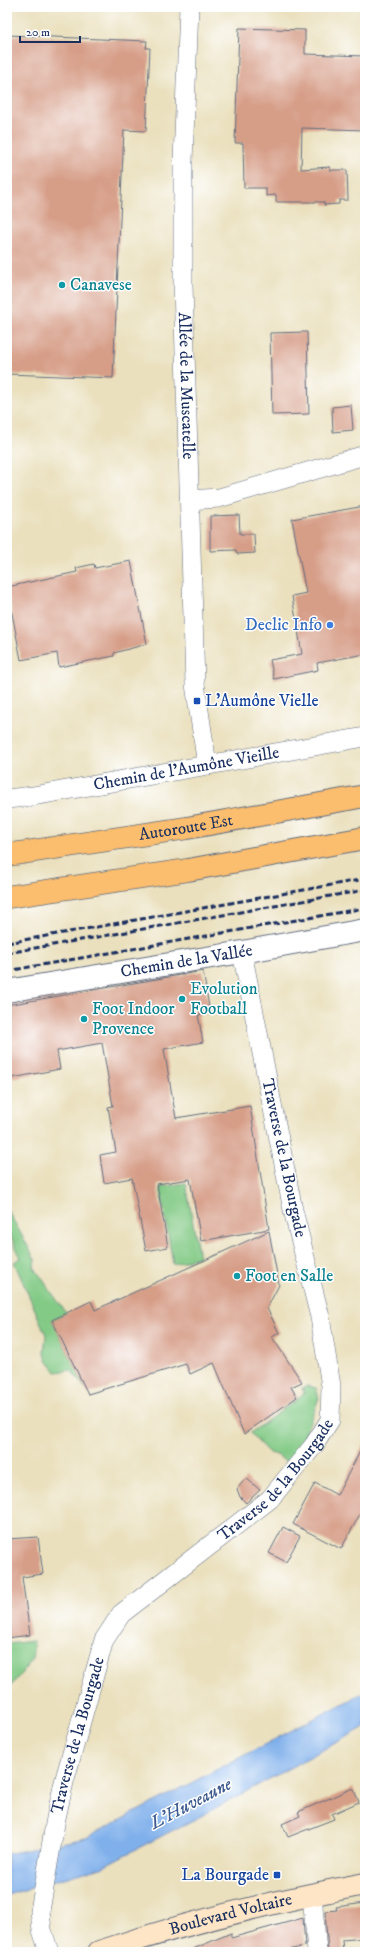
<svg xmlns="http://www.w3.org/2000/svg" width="372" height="1959" viewBox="0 0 372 1959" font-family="'IM FELL DW Pica',serif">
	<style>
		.green { fill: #83ca86; stroke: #4f7c72 }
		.water { fill: #80b0eb; stroke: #4e70a4 }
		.building { fill: #d69d87 }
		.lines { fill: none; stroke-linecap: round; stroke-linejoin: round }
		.minor-casing { stroke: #636d7f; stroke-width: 20 }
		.tertiary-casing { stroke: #636d7f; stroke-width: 24 }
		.secondary-casing { stroke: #636d7f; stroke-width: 24 }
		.motorway-casing { stroke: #636d7f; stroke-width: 24 }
		.minor { stroke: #fff; stroke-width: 19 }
		.tertiary { stroke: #fff; stroke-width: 22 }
		.secondary { stroke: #fde5c5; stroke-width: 22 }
		.motorway { stroke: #fbbd6e; stroke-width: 22 }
		.rail { stroke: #1b2f5e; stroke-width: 3; stroke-dasharray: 6 3; stroke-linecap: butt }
		.culture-dot { fill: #0f9aa8; stroke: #fff; stroke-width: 1.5 }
		.shop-dot { fill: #3f7fe0; stroke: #fff; stroke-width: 1.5 }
		.transit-dot { fill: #1a4fb4; stroke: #fff; stroke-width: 1.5 }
		.labels { text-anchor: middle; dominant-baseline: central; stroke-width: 3; stroke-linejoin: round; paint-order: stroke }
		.culture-label { font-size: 17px; fill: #0d838f; stroke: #fff; text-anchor: start }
		.street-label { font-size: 17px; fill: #1b2f5e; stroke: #fff }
		.shop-label { font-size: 17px; fill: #366cbe; stroke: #fff; text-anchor: end }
		.transit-label { font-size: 17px; fill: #164399; stroke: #fff; text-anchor: start }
		.water-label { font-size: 18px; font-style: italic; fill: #3e5c8f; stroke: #fff }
	</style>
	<rect width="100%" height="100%" fill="#fff"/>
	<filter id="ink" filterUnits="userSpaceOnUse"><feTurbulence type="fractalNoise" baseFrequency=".025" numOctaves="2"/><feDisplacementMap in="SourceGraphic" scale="8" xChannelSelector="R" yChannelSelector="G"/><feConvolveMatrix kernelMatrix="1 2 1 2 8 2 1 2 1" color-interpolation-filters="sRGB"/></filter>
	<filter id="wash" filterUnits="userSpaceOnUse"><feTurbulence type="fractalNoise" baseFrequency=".012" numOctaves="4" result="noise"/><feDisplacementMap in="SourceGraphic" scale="16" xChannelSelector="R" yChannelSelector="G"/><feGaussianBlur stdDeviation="0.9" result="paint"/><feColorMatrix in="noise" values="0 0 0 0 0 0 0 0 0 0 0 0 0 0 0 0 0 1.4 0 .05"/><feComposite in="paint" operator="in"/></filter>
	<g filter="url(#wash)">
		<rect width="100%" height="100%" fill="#eae0bd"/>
		<g class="green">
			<path d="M 186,1183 L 199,1257 L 173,1264 L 160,1187 Z"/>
			<path d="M 7,1209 L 35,1259 L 34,1267 L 66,1313 L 52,1320 L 86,1389 L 71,1370 L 56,1372 L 48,1362 L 44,1352 L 46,1335 L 14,1262 L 21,1258 L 7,1229 Z"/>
			<path d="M 308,1386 L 316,1388 L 319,1398 L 295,1460 L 286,1462 L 277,1455 L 269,1453 L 250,1433 L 299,1398 L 304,1393 L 302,1388 Z"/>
			<path d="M 34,1641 L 32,1660 L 7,1691 L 7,1644 Z"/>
		</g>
		<path class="water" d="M 365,1692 L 365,1727 L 201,1816 L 101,1867 L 7,1895 L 7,1854 L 86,1838 Z"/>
		<g id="blocks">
			<g class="building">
				<path d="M 239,28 L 305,30 L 305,54 L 365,56 L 365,130 L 302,128 L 301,169 L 330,167 L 330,170 L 347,170 L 348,200 L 339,200 L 339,204 L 324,205 L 324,202 L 276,202 L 276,195 L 266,196 L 266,188 L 244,188 L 243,143 L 235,143 Z"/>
				<path d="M 7,35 L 147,41 L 146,48 L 150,48 L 146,131 L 124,130 L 113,378 L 7,374 Z"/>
				<path d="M 307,332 L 309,414 L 272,415 L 270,333 Z"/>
				<path d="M 351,405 L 353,430 L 333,432 L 332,407 Z"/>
				<path d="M 365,506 L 365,654 L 317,663 L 318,670 L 274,679 L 270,660 L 302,654 L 292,596 L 306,593 L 292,519 Z"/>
				<path d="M 239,515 L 240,534 L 254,534 L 255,553 L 237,554 L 236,550 L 210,551 L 210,516 Z"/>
				<path d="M 131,561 L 147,644 L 114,653 L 114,656 L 59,667 L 57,653 L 21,660 L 7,587 L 77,572 L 76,568 L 94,564 L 95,568 Z"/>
				<path d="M 203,971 L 210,1013 L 198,1015 L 203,1042 L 164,1049 L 176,1118 L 250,1106 L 269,1229 L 201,1241 L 190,1179 L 157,1184 L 168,1247 L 146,1251 L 132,1178 L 104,1183 L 100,1155 L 116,1152 L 108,1107 L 113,1106 L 102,1043 L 57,1051 L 60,1069 L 7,1079 L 7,1005 Z"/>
				<path d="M 269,1231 L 279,1285 L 267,1308 L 279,1333 L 272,1337 L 302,1382 L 291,1387 L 297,1397 L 244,1434 L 214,1363 L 190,1374 L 186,1364 L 88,1394 L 52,1320 L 91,1301 L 95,1310 Z"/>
				<path d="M 365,1442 L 365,1505 L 341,1549 L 293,1524 L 315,1483 L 337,1495 Z"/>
				<path d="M 246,1478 L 260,1490 L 246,1503 L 240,1497 L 237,1489 Z"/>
				<path d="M 283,1527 L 300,1536 L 286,1562 L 269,1553 Z"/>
				<path d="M 38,1537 L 43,1574 L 22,1577 L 30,1635 L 7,1638 L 7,1539 Z"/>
				<path d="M 353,1788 L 359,1802 L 332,1814 L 334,1819 L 288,1837 L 282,1824 L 300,1816 L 298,1812 Z"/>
				<path d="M 365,1903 L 365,1938 L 342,1940 L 343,1952 L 328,1952 L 325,1911 L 337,1910 L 336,1907 Z"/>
				<path d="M 303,1918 L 305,1946 L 281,1952 L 186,1952 L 231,1933 L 231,1938 Z"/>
			</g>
		</g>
	</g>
	<g filter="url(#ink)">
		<use href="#blocks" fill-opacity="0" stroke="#636d7f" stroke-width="1"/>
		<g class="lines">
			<g class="minor-casing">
				<g id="minor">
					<path id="s1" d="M 189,7 L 183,161 L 183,285 L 195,684 L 207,765"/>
					<path d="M 189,500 L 219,498 L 365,455"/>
					<path id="s2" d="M 7,799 L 33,796 L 365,737"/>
					<path d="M 312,1894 L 317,1952"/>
					<path id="s3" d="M 49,1952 L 42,1930 L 40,1911 L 56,1818 L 64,1782 L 104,1640 L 121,1614 L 270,1499 L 314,1445 L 330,1420 L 331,1386 L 320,1317 L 293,1210 L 242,952"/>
				</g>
			</g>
			<g class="tertiary-casing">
				<g id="tertiary">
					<path id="s4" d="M 7,991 L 242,952 L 365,930"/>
				</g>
			</g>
			<g class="secondary-casing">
				<g id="secondary">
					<path id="s5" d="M 99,1952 C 185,1923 275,1901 365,1884"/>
				</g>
			</g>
			<g class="motorway-casing">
				<g id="motorway">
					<path id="s6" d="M 7,855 L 187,828 L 365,796"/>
					<path d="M 7,897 L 188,870 L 365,838"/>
				</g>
			</g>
			<use href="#minor" class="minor"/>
			<use href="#tertiary" class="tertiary"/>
			<use href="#secondary" class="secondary"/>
			<use href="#motorway" class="motorway"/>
			<g class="rail">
				<path d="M 7,943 L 365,879"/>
				<path d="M 7,953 L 365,890"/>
				<path d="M 7,971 L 365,908"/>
			</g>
		</g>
	</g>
	<g class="culture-dot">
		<circle cx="62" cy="285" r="4"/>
		<circle cx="182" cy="999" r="4"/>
		<circle cx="84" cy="1019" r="4"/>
		<circle cx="237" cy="1276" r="4"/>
	</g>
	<circle class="shop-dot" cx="330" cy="625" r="4"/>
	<g class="transit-dot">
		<rect x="193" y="697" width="8" height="8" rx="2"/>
		<rect x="273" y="1871" width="8" height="8" rx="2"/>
	</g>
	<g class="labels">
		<g class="culture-label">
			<text x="70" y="285">Canavese</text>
			<text x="190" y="989">Evolution<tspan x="190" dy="20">Football</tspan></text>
			<text x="92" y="1009">Foot Indoor<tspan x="92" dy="20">Provence</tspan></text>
			<text x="245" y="1276">Foot en Salle</text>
		</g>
		<g class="street-label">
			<text stroke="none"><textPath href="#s1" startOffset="379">Allée de la Muscatelle</textPath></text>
			<text stroke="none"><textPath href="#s2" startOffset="182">Chemin de l'Aumône Vieille</textPath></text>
			<text stroke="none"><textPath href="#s6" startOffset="181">Autoroute Est</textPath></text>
			<text stroke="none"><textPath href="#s4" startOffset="182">Chemin de la Vallée</textPath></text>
			<text transform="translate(284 1158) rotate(78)">Traverse de la Bourgade</text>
			<text stroke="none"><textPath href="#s3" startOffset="558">Traverse de la Bourgade</textPath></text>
			<text stroke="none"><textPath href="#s3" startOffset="222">Traverse de la Bourgade</textPath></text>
			<text stroke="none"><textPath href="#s5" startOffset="137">Boulevard Voltaire</textPath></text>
		</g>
		<g class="shop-label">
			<text x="322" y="625">Declic Info</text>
		</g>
		<g class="transit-label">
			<text x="205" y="701">L'Aumône Vielle</text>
			<text x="269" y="1875" text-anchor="end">La Bourgade</text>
		</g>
		<g class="water-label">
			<text transform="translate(191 1804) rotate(-28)">L'Huveaune</text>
		</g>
	</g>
	<rect width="372" height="1959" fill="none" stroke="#fff" stroke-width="24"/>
	<path d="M20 36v6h60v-6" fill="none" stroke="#1b2f5e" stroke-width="2"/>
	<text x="26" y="36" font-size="12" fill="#1b2f5e" stroke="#ffffff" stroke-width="3" paint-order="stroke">20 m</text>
</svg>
